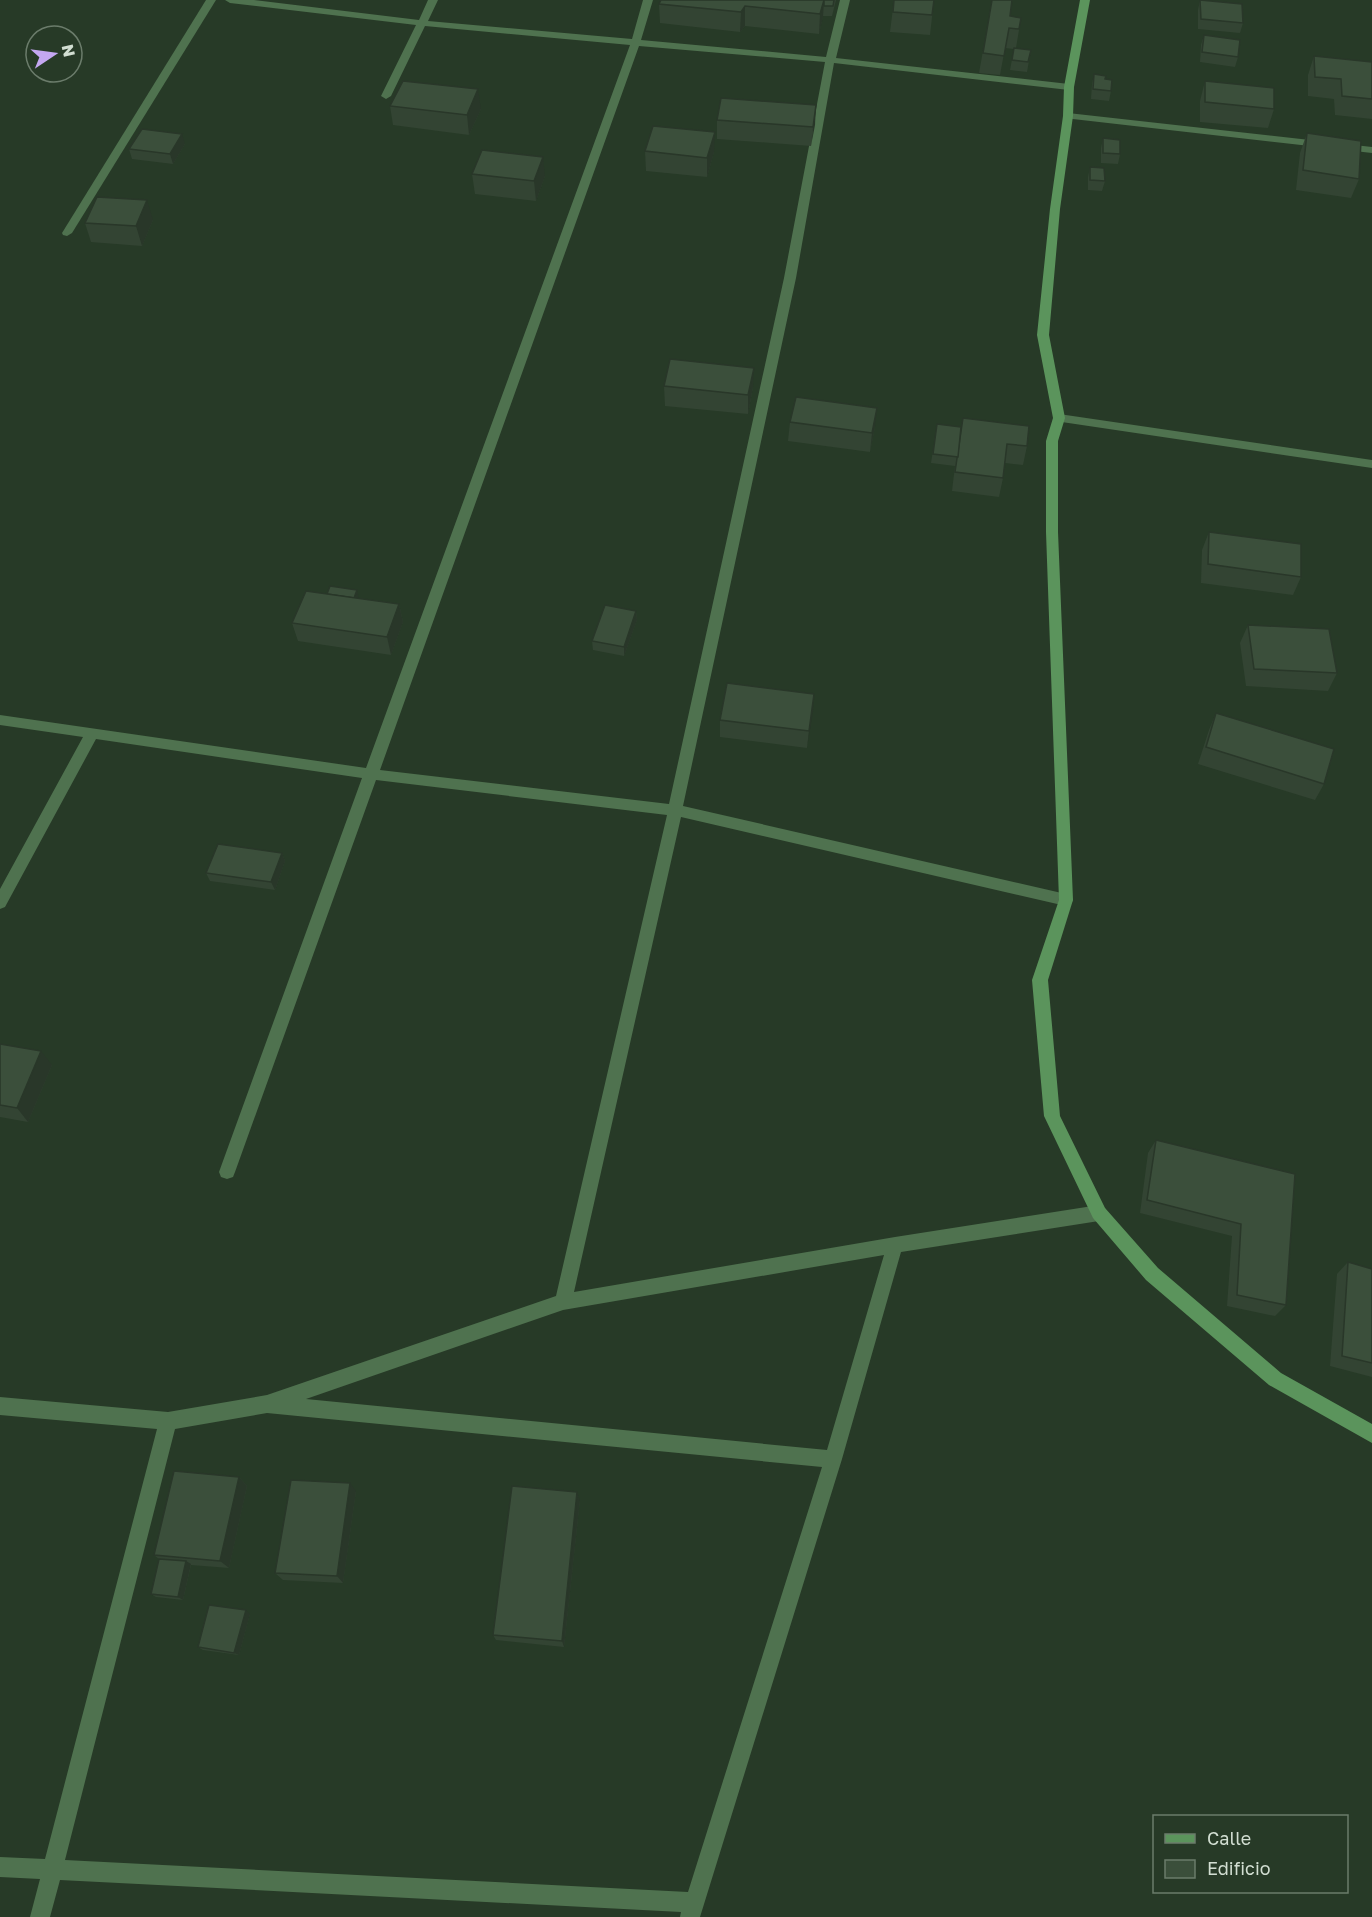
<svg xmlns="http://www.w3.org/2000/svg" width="1372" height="1917" viewBox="0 0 1372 1917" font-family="'Golos Text',sans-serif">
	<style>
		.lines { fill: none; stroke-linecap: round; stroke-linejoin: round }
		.street { fill: #4f724f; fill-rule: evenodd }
		.secondary { fill: #5b945c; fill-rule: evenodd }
		.wall { fill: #343 }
		.shaded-wall { fill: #293729 }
		.building { fill: #3b4f3b; stroke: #293729; stroke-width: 1.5 }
	</style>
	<rect width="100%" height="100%" fill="#273a27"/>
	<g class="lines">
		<g class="street">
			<path d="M 206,0 L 216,0 L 72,233 L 67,236 L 63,235 L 62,233 Z"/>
			<path d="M 225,0 L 254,0 L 419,20 L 428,0 L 438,0 L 428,21 L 632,39 L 643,0 L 653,0 L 641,40 L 826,57 L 840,0 L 850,0 L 836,58 L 1069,84 L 1074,87 L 1069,90 L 834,63 L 796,278 L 683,806 L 1066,894 L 1071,896 L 1073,900 L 1071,904 L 1066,906 L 681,817 L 574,1292 L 895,1237 L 1099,1205 L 1105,1208 L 1107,1213 L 1105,1218 L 1099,1221 L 901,1252 L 842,1459 L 700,1917 L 680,1917 L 681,1912 L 60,1880 L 50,1917 L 30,1917 L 40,1879 L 0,1877 L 0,1857 L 45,1859 L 157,1429 L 0,1415 L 0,1397 L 168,1412 L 267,1395 L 556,1296 L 667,815 L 376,780 L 235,1172 L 233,1177 L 227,1179 L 221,1177 L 219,1172 L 362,778 L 96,739 L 5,907 L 0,909 L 0,889 L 83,737 L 0,725 L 0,715 L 366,768 L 630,45 L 425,26 L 391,96 L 386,99 L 381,96 L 416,25 L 230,3 ZM 639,46 L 825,62 L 784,278 L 669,804 L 380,770 ZM 884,1255 L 827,1450 L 306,1399 L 563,1310 ZM 267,1413 L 822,1467 L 688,1892 L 65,1860 L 175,1429 Z"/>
			<path d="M 1068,113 L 1372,147 L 1372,153 L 1064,118 L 1064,114 Z"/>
			<path d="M 1059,414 L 1372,460 L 1372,468 L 1055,421 L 1055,415 Z"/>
		</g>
		<path class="secondary" d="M 1080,0 L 1090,0 L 1074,87 L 1073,116 L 1060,209 L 1049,335 L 1065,418 L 1058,441 L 1058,532 L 1073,900 L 1048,980 L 1060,1116 L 1105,1208 L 1158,1268 L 1281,1373 L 1372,1424 L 1372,1443 L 1269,1385 L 1146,1280 L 1093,1218 L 1044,1116 L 1032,980 L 1059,900 L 1046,532 L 1046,441 L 1053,418 L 1037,335 L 1050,209 L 1063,116 L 1064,87 Z"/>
	</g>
	<g class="wall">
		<path d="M 836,0 L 832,16 L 823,16 L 819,34 L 745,26 L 740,32 L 660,23 L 659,4 Z"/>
		<path d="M 894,0 L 934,0 L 930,35 L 890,32 Z"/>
		<path d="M 992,0 L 1010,16 L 1021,18 L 1016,48 L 1031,50 L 1027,72 L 1010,70 L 1014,49 L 1005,48 L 1000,75 L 979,73 Z"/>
		<path d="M 1200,0 L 1243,23 L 1240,33 L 1198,29 L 1198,10 Z"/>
		<path d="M 1204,35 L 1238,57 L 1235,67 L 1200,62 L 1201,45 Z"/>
		<path d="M 1314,56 L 1372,62 L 1372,119 L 1335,115 L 1334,99 L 1308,96 L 1308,75 Z"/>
		<path d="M 1094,74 L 1105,79 L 1111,91 L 1109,101 L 1091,99 L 1092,84 Z"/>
		<path d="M 1205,81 L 1274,109 L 1268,128 L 1200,122 L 1200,101 Z"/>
		<path d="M 816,105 L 811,146 L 717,139 L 717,120 Z"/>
		<path d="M 390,106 L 481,109 L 469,135 L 393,125 Z"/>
		<path d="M 1307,133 L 1359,179 L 1351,198 L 1296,190 L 1300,153 Z"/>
		<path d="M 1103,138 L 1120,154 L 1118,164 L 1101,163 L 1101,148 Z"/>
		<path d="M 185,144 L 173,164 L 132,159 L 129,149 Z"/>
		<path d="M 645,151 L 714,152 L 707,177 L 646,171 Z"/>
		<path d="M 1090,167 L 1105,181 L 1102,191 L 1088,190 L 1088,177 Z"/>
		<path d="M 472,174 L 545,176 L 536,201 L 475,194 Z"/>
		<path d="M 153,220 L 142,246 L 91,242 L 85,223 Z"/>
		<path d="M 664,386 L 753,387 L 748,414 L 665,406 Z"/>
		<path d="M 790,422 L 875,427 L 870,452 L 788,441 Z"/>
		<path d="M 937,424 L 1027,446 L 1023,465 L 1005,463 L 1003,478 L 999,497 L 952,491 L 955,466 L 931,463 Z"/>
		<path d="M 1209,532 L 1301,577 L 1293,595 L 1201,583 L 1202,550 Z"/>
		<path d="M 359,598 L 399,604 L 403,622 L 391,655 L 298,641 L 292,623 Z"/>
		<path d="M 636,611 L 637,620 L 624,656 L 593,650 L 592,641 Z"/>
		<path d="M 1248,625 L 1337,673 L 1328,691 L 1246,686 L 1240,643 Z"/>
		<path d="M 814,694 L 807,748 L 720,737 L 720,720 Z"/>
		<path d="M 1216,713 L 1324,784 L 1315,800 L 1198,764 L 1209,730 Z"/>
		<path d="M 282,853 L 285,861 L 275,890 L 210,881 L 206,873 Z"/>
		<path d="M 0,1044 L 52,1065 L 28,1122 L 0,1117 Z"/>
		<path d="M 1156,1140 L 1295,1174 L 1286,1305 L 1275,1316 L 1227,1306 L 1232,1236 L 1140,1213 L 1148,1153 Z"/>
		<path d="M 1348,1262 L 1372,1269 L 1372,1377 L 1330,1366 L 1337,1274 Z"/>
		<path d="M 239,1477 L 247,1486 L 229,1568 L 191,1565 L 183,1600 L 156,1597 L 151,1594 L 159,1559 L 154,1555 Z"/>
		<path d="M 356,1491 L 343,1583 L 283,1580 L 275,1573 Z"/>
		<path d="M 580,1500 L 564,1647 L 496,1640 L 493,1635 Z"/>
		<path d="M 250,1614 L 239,1655 L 203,1650 L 198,1647 Z"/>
	</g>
	<g class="shaded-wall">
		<path d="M 824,0 L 823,17 L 819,34 L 820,14 Z"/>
		<path d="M 745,6 L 745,26 L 740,32 L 741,12 Z"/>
		<path d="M 478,89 L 481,109 L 469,135 L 467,115 Z"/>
		<path d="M 816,105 L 815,125 L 811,146 L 813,127 Z"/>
		<path d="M 715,132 L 714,152 L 707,177 L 707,158 Z"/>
		<path d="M 182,134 L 185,144 L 173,164 L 170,154 Z"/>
		<path d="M 543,157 L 545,176 L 536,201 L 534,181 Z"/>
		<path d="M 147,200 L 153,220 L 142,246 L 136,226 Z"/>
		<path d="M 754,368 L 753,387 L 748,414 L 748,395 Z"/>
		<path d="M 877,408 L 875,427 L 870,452 L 872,433 Z"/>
		<path d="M 357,590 L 359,599 L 351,606 Z"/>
		<path d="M 399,604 L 403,622 L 391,655 L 387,637 Z"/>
		<path d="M 636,611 L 637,620 L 624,656 L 624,647 Z"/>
		<path d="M 814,694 L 813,712 L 807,748 L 809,731 Z"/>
		<path d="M 282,853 L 285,861 L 275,890 L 271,882 Z"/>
		<path d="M 41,1051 L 52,1065 L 28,1122 L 17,1108 Z"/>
		<path d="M 239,1477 L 247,1486 L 229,1568 L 220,1561 Z"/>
		<path d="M 350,1483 L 356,1491 L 343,1583 L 337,1576 Z"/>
		<path d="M 577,1492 L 580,1500 L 564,1647 L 562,1641 Z"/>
		<path d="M 186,1561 L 191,1564 L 183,1600 L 178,1597 Z"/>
		<path d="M 246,1610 L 250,1614 L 239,1655 L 234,1653 Z"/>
	</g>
	<g class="building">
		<path d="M 661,0 L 824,0 L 820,14 L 745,6 L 741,12 L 659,4 Z"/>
		<path d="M 824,0 L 834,0 L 833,6 L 824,6 Z"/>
		<path d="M 894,0 L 934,0 L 932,15 L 893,12 Z"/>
		<path d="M 992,0 L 1012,0 L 1010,16 L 1021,18 L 1019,29 L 1009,28 L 1004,56 L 983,53 Z"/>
		<path d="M 1200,0 L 1242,4 L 1243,23 L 1201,19 Z"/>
		<path d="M 1204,35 L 1240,40 L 1238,57 L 1202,52 Z"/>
		<path d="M 1014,48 L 1031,50 L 1028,62 L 1012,60 Z"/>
		<path d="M 1314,56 L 1372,62 L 1372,99 L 1342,96 L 1341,79 L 1315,77 Z"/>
		<path d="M 1094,74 L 1106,76 L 1105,79 L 1112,80 L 1111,91 L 1093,89 Z"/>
		<path d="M 403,81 L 478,89 L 467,115 L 390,106 Z"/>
		<path d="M 1205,81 L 1274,88 L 1274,109 L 1205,102 Z"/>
		<path d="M 721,98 L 816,105 L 813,127 L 717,120 Z"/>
		<path d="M 653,126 L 715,132 L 707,158 L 645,151 Z"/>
		<path d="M 142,129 L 182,134 L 170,154 L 129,149 Z"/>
		<path d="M 1307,133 L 1361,141 L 1359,179 L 1303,170 Z"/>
		<path d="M 1103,138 L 1120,140 L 1120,154 L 1103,153 Z"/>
		<path d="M 482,150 L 543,157 L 534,181 L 472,174 Z"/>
		<path d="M 1090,167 L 1104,168 L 1105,181 L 1090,180 Z"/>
		<path d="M 97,197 L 147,200 L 136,226 L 85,223 Z"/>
		<path d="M 670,359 L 754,368 L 748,395 L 664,386 Z"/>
		<path d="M 796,397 L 877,408 L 872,433 L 790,422 Z"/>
		<path d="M 963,418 L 1029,426 L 1027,446 L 1007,444 L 1003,478 L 955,472 Z"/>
		<path d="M 937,424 L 961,427 L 958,457 L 933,454 Z"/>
		<path d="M 1209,532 L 1301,544 L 1301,577 L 1208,564 Z"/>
		<path d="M 330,586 L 357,590 L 354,598 L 327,594 Z"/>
		<path d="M 306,591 L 399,604 L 387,637 L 292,623 Z"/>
		<path d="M 605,605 L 636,611 L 624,647 L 592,641 Z"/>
		<path d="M 1248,625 L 1329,629 L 1337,673 L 1254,669 Z"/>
		<path d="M 727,683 L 814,694 L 809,731 L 720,720 Z"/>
		<path d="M 1216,713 L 1334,749 L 1324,784 L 1206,747 Z"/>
		<path d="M 218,844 L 282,853 L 271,882 L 206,873 Z"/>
		<path d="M 0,1044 L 41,1051 L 17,1108 L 0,1105 Z"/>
		<path d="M 1156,1140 L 1295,1174 L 1286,1305 L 1237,1295 L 1241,1224 L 1147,1200 Z"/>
		<path d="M 1348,1262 L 1372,1269 L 1372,1363 L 1342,1356 Z"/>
		<path d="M 174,1471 L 239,1477 L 220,1561 L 154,1555 Z"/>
		<path d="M 291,1480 L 350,1483 L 337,1576 L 275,1573 Z"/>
		<path d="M 512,1486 L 577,1492 L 562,1641 L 493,1635 Z"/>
		<path d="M 159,1559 L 186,1561 L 178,1597 L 151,1594 Z"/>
		<path d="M 209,1605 L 246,1610 L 234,1653 L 198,1647 Z"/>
	</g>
	<rect x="1153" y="1815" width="195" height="78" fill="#273a27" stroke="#6b7c6b" stroke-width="1.5"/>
	<rect x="1165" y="1834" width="30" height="9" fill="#5b945c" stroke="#6b7c6b" stroke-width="1.5"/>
	<text x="1207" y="1845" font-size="18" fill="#d2ded2">Calle</text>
	<rect x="1165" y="1860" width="30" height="18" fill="#3b4f3b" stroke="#6b7c6b" stroke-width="1.5"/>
	<text x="1207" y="1875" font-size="18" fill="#d2ded2">Edificio</text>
	<g transform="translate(54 54) rotate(77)"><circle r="28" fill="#273a27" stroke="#6b7c6b" stroke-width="1.5"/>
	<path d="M0-4.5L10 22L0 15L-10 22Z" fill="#c4a7f1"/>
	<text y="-9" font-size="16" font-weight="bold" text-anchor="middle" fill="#d2ded2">N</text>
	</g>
</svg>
